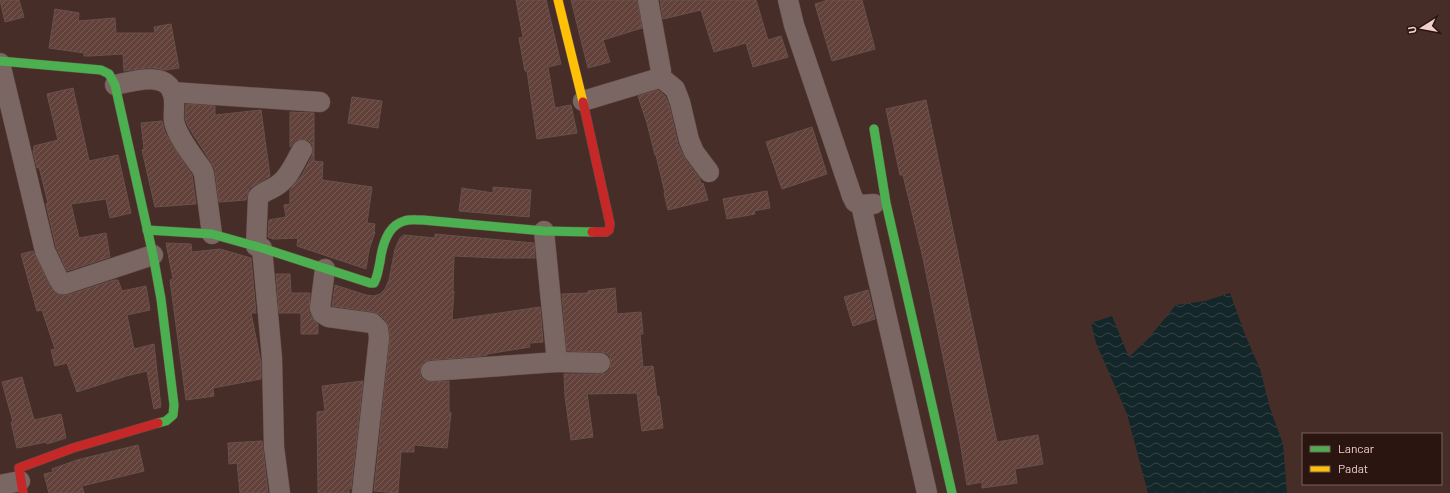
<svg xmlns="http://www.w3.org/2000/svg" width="1450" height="493" viewBox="0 0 1450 493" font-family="Barlow,sans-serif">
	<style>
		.water { fill: url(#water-waves) }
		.building { fill: url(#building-hatch); stroke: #67514c }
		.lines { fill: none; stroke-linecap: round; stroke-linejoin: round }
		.street-casing { stroke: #624a46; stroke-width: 21 }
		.fast-casing { stroke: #624a46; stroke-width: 10 }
		.slow-casing { stroke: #624a46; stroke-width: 10 }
		.jam-casing { stroke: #624a46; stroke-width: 10 }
		.street { stroke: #7a6662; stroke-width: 20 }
		.fast { stroke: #4caf50; stroke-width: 9 }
		.slow { stroke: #ffc107; stroke-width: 9 }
		.jam { stroke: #c62828; stroke-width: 9 }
	</style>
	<defs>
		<pattern id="water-waves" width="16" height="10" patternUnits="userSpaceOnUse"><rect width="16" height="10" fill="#132629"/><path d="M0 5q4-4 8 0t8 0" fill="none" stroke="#364447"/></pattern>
		<pattern id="building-hatch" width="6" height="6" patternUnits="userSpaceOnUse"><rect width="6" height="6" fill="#62413b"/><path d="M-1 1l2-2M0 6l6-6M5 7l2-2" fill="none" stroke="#795b56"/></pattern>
	</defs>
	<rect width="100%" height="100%" fill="#472d28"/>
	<path class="water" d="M 1230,293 L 1246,337 L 1260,369 L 1270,408 L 1283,444 L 1287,493 L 1148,493 L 1127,414 L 1096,343 L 1091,323 L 1112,316 L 1129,357 L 1147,340 L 1176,305 L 1205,301 Z"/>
	<g class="building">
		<path d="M 0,0 L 19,0 L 24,17 L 5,22 Z"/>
		<path d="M 516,0 L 546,0 L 561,64 L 548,67 L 555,108 L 571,105 L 577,133 L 537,139 L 527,71 L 525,71 L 519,38 L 523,37 Z"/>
		<path d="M 571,0 L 637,0 L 642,28 L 603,40 L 610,62 L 588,68 Z"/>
		<path d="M 660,0 L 756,0 L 768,40 L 781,36 L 788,57 L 753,67 L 746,43 L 714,52 L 701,10 L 663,19 Z"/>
		<path d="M 828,0 L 862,0 L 875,49 L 832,61 L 815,4 Z"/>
		<path d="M 55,9 L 79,13 L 78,21 L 115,18 L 116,33 L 155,33 L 154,27 L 171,24 L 179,68 L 165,70 L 155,68 L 145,68 L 124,71 L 123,54 L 90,56 L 84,56 L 84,53 L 49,48 Z"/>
		<path d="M 73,88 L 89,161 L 118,155 L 131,213 L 110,218 L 106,199 L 71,204 L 79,238 L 106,233 L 110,257 L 67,271 L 56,247 L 46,204 L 48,203 L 39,167 L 37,168 L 33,152 L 34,146 L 58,140 L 47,94 Z"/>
		<path d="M 658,90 L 665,96 L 669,105 L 678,144 L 685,159 L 700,179 L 701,184 L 703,183 L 708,200 L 668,210 L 664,193 L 665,193 L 656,155 L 655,155 L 647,123 L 638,96 Z"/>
		<path d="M 352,97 L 382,101 L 378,128 L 348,123 Z"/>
		<path d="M 926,100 L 997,442 L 1038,435 L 1043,464 L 1015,469 L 1017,483 L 982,488 L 982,482 L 967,485 L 960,441 L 923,258 L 903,175 L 900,175 L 886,109 Z"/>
		<path d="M 186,104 L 215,106 L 215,115 L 261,110 L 270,176 L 250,188 L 248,192 L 246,200 L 219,202 L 215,170 L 211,162 L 189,128 L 185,119 Z"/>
		<path d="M 290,112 L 314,113 L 314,161 L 323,162 L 322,180 L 372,187 L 367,223 L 375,224 L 374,232 L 375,232 L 369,250 L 366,269 L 297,246 L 298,238 L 273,239 L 268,237 L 269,220 L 286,217 L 284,205 L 290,204 L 290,190 L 302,175 L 312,156 L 313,150 L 312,144 L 308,140 L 302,139 L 296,140 L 290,147 Z"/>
		<path d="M 162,121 L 165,132 L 172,145 L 192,175 L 196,204 L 155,207 L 142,150 L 144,149 L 141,123 Z"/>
		<path d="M 812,127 L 827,174 L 782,189 L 766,142 Z"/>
		<path d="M 493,187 L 531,190 L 529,217 L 459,211 L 462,188 L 493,193 Z"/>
		<path d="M 767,191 L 770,208 L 754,211 L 755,214 L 727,219 L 723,199 Z"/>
		<path d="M 435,234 L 534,243 L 535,258 L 497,258 L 454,256 L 453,291 L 454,291 L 452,320 L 540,307 L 543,342 L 529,343 L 530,347 L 487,354 L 487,355 L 482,356 L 430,360 L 424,362 L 421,366 L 420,371 L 421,377 L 426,381 L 432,382 L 449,381 L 449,412 L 451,413 L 447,448 L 414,445 L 414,452 L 401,452 L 398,493 L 374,491 L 390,339 L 389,328 L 386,321 L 380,315 L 374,312 L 332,306 L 335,285 L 366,295 L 374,296 L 380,294 L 385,289 L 389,280 L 395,249 L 400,238 L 404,235 L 435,238 Z"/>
		<path d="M 166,243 L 191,244 L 192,252 L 220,249 L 251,258 L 256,313 L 251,313 L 261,363 L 261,379 L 213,388 L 214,396 L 186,400 L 170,280 L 173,279 Z"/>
		<path d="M 33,251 L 48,283 L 57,294 L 68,295 L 114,280 L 118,280 L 122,291 L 146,286 L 150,310 L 127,315 L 134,349 L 154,344 L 161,407 L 154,409 L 147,371 L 126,376 L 77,392 L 67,363 L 55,366 L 51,350 L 55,349 L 42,310 L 37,311 L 21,254 Z"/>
		<path d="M 276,274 L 290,274 L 291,293 L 310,293 L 309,312 L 312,318 L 318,324 L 318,334 L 301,334 L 301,313 L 279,313 Z"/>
		<path d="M 615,288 L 617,314 L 641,312 L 643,334 L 640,334 L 643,367 L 653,366 L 657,397 L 659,396 L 663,428 L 642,431 L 637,393 L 587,394 L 593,437 L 571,440 L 565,396 L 564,374 L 600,374 L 606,373 L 610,369 L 611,363 L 610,357 L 606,353 L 601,352 L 567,351 L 562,294 L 588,293 L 588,291 Z"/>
		<path d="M 868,290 L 875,319 L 853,326 L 844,297 Z"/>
		<path d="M 22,377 L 34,420 L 61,414 L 66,438 L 47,444 L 46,442 L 17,448 L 11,422 L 13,422 L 2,382 Z"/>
		<path d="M 363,381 L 351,489 L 349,488 L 349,493 L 318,493 L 317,412 L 325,411 L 322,386 Z"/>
		<path d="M 262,441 L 268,493 L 240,493 L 237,463 L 229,464 L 228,443 Z"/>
		<path d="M 138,445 L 144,471 L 82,486 L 84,493 L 49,493 L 44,474 L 53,472 L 52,469 L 77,460 Z"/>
	</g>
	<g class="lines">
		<g class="street-casing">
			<g id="street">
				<path d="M 788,0 L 794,25 L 852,196 L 855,202 L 861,205 L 874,204"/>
				<path d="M 0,63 L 45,251 L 58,278 L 62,284 L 65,284 L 153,255"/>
				<path d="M 659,76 L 675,89 L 680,102 L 689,140 L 694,152 L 709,172"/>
				<path d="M 115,85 C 131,82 163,71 172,91 C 176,99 173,112 174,121 C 177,137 193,156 202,169 L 204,174 L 212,234"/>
				<path d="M 172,92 L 320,102"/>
				<path d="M 583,101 L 656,79 L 659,76 L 661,71 L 648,0"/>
				<path d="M 861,205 L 927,493"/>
				<path d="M 544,231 L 557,362 L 600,363"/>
				<path d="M 256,246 L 258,197 C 264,191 273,189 279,184 C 290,176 295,162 302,150"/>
				<path d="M 262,248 L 272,358 L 274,447 L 280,493"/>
				<path d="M 325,269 L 320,308 L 322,313 L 328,317 L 372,323 L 378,329 L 379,338 L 362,493"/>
				<path d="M 431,371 L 557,362"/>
				<path d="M 0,485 L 20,481"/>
			</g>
		</g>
		<g class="fast-casing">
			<g id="fast">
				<path d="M 0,61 L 101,70 L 109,74 L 115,85 L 153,255 L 161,299 L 174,405 L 173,415 L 166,421 L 158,423"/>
				<path d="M 874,129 L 886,203 L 952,493"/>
				<path d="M 147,230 L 212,234 L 262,248 L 370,283 L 374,283 C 378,276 378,270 380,262 C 382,246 387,226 404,221 C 410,219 417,220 423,220 L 544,231 L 592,232"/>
			</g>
		</g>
		<g class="slow-casing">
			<path id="slow" d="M 558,0 L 583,102"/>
		</g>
		<g class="jam-casing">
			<g id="jam">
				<path d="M 583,102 L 610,224 L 609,230 L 606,232 L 592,232"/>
				<path d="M 23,493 L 19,468 L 73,448 L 158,423"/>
			</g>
		</g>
		<use href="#street" class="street"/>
		<use href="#fast" class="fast"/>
		<use href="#slow" class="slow"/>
		<use href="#jam" class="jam"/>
	</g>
	<rect x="1302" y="433" width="140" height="52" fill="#2b1511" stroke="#7a605b"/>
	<rect x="1310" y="446" width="20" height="6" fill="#4caf50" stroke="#7a605b"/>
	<text x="1338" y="453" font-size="12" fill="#f0d0c9">Lancar</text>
	<rect x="1310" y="466" width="20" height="6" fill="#ffc107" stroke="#7a605b"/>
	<text x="1338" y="473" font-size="12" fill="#f0d0c9">Padat</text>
	<g transform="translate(1422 28) rotate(259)" stroke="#2b1511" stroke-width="3" paint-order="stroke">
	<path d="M0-3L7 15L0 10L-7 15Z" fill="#f0d0c9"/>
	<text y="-6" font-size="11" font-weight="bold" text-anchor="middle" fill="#f0d0c9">U</text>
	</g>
</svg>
